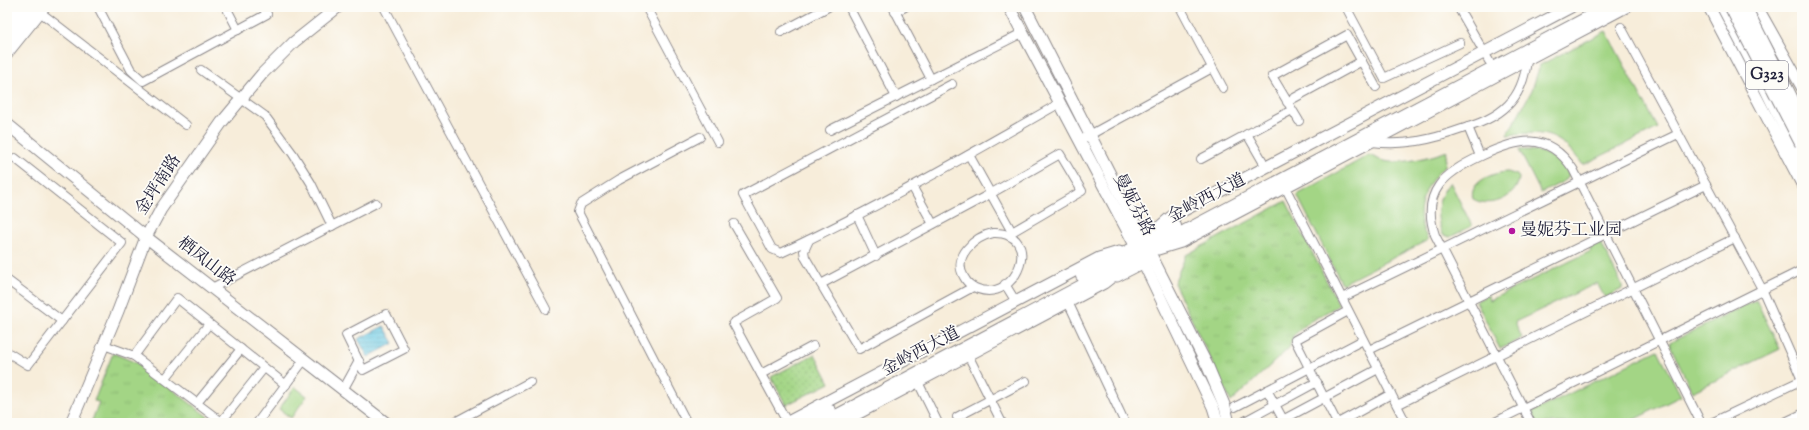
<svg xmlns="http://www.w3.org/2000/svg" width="1809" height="430" viewBox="0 0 1809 430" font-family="'Sorts Mill Goudy','Noto Serif SC',serif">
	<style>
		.grass { fill: #a3d585; stroke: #627c60 }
		.park { fill: url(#park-tufts); stroke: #627c60 }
		.garden { fill: url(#garden-dots); stroke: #627c60 }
		.water { fill: url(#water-rules); stroke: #44748f }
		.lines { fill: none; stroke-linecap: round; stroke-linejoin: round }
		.street-casing { stroke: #8c888a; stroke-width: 10 }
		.secondary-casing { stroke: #8c888a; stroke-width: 13 }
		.primary-casing { stroke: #8c888a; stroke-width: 14 }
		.highway-casing { stroke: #8c888a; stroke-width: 16 }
		.street { stroke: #fff; stroke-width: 8 }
		.secondary { stroke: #fff; stroke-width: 11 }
		.primary { stroke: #fff; stroke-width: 12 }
		.highway { stroke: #fff; stroke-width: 14 }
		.highway-bridge-casing { stroke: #8c888a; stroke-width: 16; stroke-linecap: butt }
		.highway-bridge { stroke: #fff; stroke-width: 14 }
		.poi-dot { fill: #b5179e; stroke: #fdfcf7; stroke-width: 1.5 }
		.labels { text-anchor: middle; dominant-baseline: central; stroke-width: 3.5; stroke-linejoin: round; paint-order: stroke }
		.shield { fill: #fdfcf7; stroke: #646373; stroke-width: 1 }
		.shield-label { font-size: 16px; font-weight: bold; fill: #22223b }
		.street-label { font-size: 17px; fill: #22223b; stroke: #fdfcf7 }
		.poi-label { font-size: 17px; fill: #22223b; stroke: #fdfcf7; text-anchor: start }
	</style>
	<defs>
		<pattern id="park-tufts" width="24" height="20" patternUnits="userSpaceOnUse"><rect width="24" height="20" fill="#a3d585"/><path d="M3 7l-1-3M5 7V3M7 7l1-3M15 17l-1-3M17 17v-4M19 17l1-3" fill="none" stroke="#8cb774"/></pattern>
		<pattern id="garden-dots" width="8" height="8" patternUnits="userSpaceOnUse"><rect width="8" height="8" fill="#a3d585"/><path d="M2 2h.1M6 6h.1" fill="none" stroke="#8cb774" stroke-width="1.8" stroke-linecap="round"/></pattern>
		<pattern id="water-rules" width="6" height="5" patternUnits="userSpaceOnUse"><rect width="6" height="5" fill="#65c7e3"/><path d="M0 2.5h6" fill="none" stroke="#53a1b9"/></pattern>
	</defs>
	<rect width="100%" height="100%" fill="#fdfcf7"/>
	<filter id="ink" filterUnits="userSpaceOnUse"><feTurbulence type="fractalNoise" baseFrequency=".025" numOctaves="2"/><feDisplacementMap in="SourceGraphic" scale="8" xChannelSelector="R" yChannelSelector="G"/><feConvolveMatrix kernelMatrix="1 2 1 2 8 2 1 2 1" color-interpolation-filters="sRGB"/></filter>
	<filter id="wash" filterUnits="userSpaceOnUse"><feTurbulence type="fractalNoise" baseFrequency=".012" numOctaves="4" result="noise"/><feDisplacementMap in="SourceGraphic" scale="16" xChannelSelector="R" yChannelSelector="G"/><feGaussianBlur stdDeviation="0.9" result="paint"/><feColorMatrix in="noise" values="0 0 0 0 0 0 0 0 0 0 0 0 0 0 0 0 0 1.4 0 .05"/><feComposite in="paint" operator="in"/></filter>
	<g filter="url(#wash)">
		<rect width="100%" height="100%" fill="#f7edda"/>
		<g class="grass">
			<path d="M 1606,31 L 1658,128 L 1583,165 C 1560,134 1546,130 1507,135 L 1532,90 L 1540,65 Z"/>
			<path d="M 1519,150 C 1541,149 1558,156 1569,175 L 1566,180 L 1541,193 Z"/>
			<path d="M 1447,151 L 1445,166 C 1430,179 1417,201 1421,222 C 1422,228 1426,235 1428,240 L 1342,284 L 1297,195 L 1369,155 C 1374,157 1379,160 1384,161 C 1399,165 1432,157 1447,151 Z"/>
			<path d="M 1508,172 L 1517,175 L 1519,178 C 1517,198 1490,209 1473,199 C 1468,182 1494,172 1508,172 Z"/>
			<path d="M 1450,182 L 1472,226 L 1450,237 L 1443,235 C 1434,216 1437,198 1450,182 Z"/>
			<path d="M 1598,242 L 1601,243 L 1622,285 L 1622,289 L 1605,298 L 1597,283 L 1515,322 L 1522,338 L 1500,349 L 1476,301 L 1488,295 L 1490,300 L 1591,251 L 1589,246 Z"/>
			<path d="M 1756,300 L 1780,349 L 1692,392 L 1669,343 Z"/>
			<path d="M 1658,350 L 1681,396 L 1627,423 L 1537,423 L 1532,412 Z"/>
			<path d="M 295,387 L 307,396 L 291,418 L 279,409 Z"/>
		</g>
		<g class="park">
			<path d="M 1286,201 L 1339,305 L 1309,322 L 1293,336 L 1289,348 L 1231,402 L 1174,283 L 1186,255 Z"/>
			<path d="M 113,353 L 139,364 L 216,423 L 91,423 L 99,402 L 94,401 Z"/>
		</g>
		<path class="garden" d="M 815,354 L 830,383 L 786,405 L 771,377 Z"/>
		<path class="water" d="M 384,326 L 394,343 L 368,357 L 358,339 Z"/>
	</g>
	<g filter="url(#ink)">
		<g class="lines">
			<g class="street-casing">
				<g id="street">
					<path d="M 98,7 L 131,70 L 143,81 L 267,14 L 263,7"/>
					<path d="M 226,7 L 238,30"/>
					<path d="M 384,7 L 546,309"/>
					<path d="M 646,7 L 718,142"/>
					<path d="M 849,7 L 896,97"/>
					<path d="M 893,7 L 931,79"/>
					<path d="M 1180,7 L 1223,88"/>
					<path d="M 1346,7 L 1384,78 L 1460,43"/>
					<path d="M 1458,7 L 1489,61"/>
					<path d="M 40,12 L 186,125"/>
					<path d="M 895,12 L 905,7"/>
					<path d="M 1621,27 L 1762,289 L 1802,380"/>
					<path d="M 781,32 L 828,7"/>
					<path d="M 201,70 L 265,116 L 293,154 L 311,183 L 332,226"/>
					<path d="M 952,84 L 743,195 L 772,249 L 781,253 C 877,208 969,155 1060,103"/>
					<path d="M 1287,102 L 1362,61"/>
					<path d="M 1299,121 L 1272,76 L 1347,35 L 1376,87"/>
					<path d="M 1468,127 L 1480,156"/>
					<path d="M 830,130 L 1022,33"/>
					<path d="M 1247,134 L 1266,167"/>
					<path d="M 1086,137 L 1212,68"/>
					<path d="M 1372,142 C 1404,146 1431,140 1462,129 C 1478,124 1495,118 1508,105 C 1520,93 1525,77 1527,61"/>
					<path d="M 969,155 L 1012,232"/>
					<path d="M 1201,159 L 1292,110"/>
					<path d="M 1283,183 L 1406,423"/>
					<path d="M 912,186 L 933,224"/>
					<path d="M 857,215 L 876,256"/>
					<path d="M 734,224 L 777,298 L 733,323 L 787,422"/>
					<path d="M 993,233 C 1044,231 1018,303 978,289 C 972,287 967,283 964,277 C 952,257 974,237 993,233 Z"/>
					<path d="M 809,240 L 804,251 L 805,257 L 859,349 L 973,287"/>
					<path d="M 7,280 L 62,321"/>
					<path d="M 821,284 L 990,194 L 1060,154 L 1082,191 L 1012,232 L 1009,236"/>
					<path d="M 1005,284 L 1016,302"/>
					<path d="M 212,288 L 376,203"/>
					<path d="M 1342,298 L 1678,134"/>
					<path d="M 1068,302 L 1125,423"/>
					<path d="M 386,314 L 404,349 L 363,370 L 346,335 Z"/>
					<path d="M 104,345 L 134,356 L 223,423"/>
					<path d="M 1369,350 L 1706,185"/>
					<path d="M 7,352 L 28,365 L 122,243 L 15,158"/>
					<path d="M 968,355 L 1002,423"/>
					<path d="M 134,356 L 177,298 L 286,385"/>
					<path d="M 761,374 L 813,346"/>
					<path d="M 165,379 L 209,324"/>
					<path d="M 918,382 L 938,423"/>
					<path d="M 343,390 L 359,361"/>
					<path d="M 1267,390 L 1285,423"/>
					<path d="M 197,403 L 241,349"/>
					<path d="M 1397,405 L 1735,238"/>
					<path d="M 1235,407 L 1363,340"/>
					<path d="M 957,417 L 1026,381"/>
					<path d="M 1245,421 L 1317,382"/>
					<path d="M 221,422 L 264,368"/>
					<path d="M 257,423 L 304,360"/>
					<path d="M 453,423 L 530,382"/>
					<path d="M 687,423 L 578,212 L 581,204 L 619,180 L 700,137"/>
					<path d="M 1277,423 L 1378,369"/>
					<path d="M 1337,423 L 1295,340 L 1348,311"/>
					<path d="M 1338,423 L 1391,394"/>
					<path d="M 1493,423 L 1802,270"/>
					<path d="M 1531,423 L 1435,235 C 1420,191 1446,172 1481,156 C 1517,139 1547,130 1573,169 L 1701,423"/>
					<path d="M 1711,423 L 1802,380"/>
					<path d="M 1783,423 L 1802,414"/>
				</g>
			</g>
			<g class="secondary-casing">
				<g id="secondary">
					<path d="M 1009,7 L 1136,247 L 1213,407 L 1218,423"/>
					<path d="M 1025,7 L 1208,367 L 1225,407 L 1229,423"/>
					<path d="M 1709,7 L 1802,184"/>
					<path d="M 1757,7 L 1802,87"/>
					<path d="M 7,53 L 44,7"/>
					<path d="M 7,124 L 146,237 L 386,423"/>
					<path d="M 1147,238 L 1171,217 L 1571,7"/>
					<path d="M 1158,249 L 1181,242 L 1626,7"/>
					<path d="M 1117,276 L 1150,259"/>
					<path d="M 71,423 L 118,311 L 146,237 L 161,209 L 222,122 L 262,74 L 294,42 L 338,7"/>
					<path d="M 786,423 L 1099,258 L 1119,252"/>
					<path d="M 840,423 L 1104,283 L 1123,268"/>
				</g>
			</g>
			<g class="primary-casing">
				<g id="primary">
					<path d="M 1723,7 L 1763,83 L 1802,163"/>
					<path d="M 1082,276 L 1175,226"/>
					<path d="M 806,423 L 830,411"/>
					<path d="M 823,423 L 1608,7"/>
				</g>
			</g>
			<g class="highway-casing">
				<g id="highway">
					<path d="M 7,22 L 19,7"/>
					<path d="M 7,41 L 34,7"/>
				</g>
			</g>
			<use href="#street" class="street"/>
			<use href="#secondary" class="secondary"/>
			<use href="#primary" class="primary"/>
			<use href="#highway" class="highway"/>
			<g class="highway-bridge-casing">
				<g id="highway-bridge">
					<path d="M 1732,7 L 1802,143"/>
					<path d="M 1744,7 L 1802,121"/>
				</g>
			</g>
			<use href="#highway-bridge" class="highway-bridge"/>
		</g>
	</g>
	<circle class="poi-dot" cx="1512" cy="231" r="4"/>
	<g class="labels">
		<rect class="shield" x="1746" y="61" width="42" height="28" rx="3"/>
		<g class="shield-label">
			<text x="1767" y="75">G323</text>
		</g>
		<g class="street-label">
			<text transform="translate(159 185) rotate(-57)">金坪南路</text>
			<text transform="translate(1207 199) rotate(-28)">金岭西大道</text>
			<text transform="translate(1133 205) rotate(62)">曼妮芬路</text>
			<text transform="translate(206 262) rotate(38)">栖凤山路</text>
			<text transform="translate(921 352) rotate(-28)">金岭西大道</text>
		</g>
		<g class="poi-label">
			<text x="1520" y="231">曼妮芬工业园</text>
		</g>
	</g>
	<rect width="1809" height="430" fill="none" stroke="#fdfcf7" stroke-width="24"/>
</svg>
